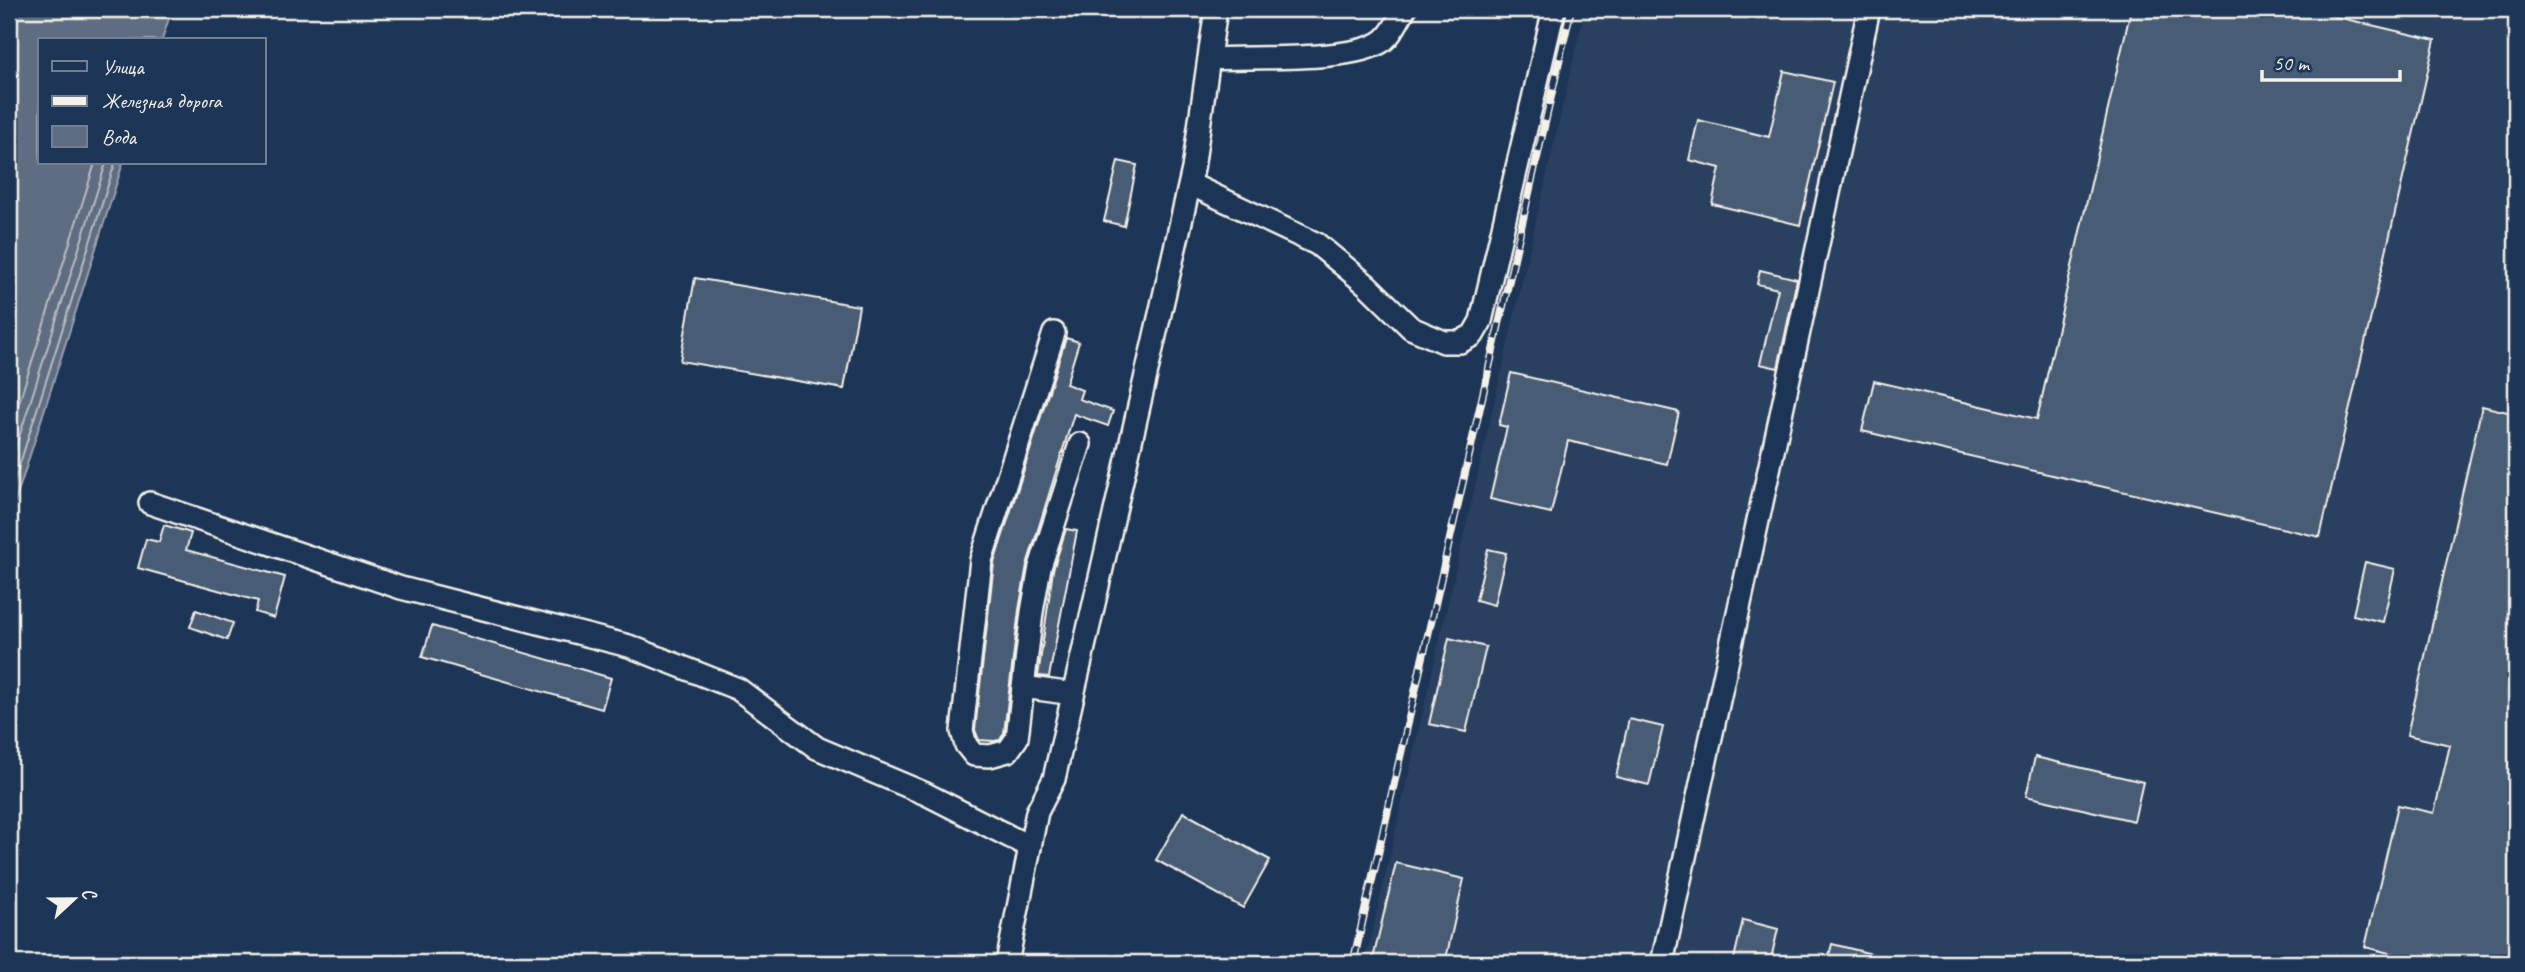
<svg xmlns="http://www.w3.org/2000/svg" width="2525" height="972" viewBox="0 0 2525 972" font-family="Caveat,sans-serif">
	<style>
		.built { fill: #2a4060 }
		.water { fill: #5e6d82; stroke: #9aa2ab; stroke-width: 2 }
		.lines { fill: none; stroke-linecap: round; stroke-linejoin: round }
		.shore { stroke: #b8bcbf; stroke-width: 2 }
		.building { fill: #485b74; stroke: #f4f1e8; stroke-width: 2 }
		.minor-casing { stroke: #f4f1e8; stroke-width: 26 }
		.minor { stroke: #1d3557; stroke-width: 21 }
		.rail-casing { stroke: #f4f1e8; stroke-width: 8 }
		.rail { stroke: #1d3557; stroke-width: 5; stroke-dasharray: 16; stroke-linecap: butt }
	</style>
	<rect width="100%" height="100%" fill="#1d3557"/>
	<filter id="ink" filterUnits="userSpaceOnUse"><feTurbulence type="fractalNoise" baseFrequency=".0143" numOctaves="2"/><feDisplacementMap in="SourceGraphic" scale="14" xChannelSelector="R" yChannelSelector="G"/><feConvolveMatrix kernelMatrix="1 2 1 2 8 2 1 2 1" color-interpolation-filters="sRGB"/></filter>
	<g filter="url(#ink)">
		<path class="built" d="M 1585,9 L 2516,9 L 2516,963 L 1365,963 Z"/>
		<path class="water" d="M 9,9 L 172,9 L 162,40 L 40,40 L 40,163 L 123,163 L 9,521 Z"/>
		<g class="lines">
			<g class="shore">
				<path d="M 9,434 L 95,163"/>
				<path d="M 9,469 L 106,163"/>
				<path d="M 9,498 L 115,163"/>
			</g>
		</g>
		<g class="building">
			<path d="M 2131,9 L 2303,9 L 2435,40 L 2320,537 L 1862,431 L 1874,381 L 2037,419 Z"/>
			<path d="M 1784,71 L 1833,82 L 1800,225 L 1712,204 L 1720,168 L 1689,160 L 1698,120 L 1769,137 Z"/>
			<path d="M 1118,161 L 1137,165 L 1124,226 L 1104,221 Z"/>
			<path d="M 1760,270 L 1797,279 L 1778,368 L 1760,364 L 1778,289 L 1757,284 Z"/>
			<path d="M 695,278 L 859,306 L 844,389 L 680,361 Z"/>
			<path d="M 1066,338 L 1079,342 L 1066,384 L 1082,390 L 1079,399 L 1113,411 L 1108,426 L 1074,414 L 1027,565 L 1019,610 L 1004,733 L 1000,740 L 994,741 L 979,740 L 975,730 L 994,563 Z"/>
			<path d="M 1511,373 L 1679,412 L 1667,464 L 1568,441 L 1551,513 L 1490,499 L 1507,427 L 1499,425 Z"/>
			<path d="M 2482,406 L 2516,414 L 2516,963 L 2400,963 L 2401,956 L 2365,947 L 2398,805 L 2434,813 L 2450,745 L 2407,735 Z"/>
			<path d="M 164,525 L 191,533 L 186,550 L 285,577 L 274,618 L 255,612 L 258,601 L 138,568 L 146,539 L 159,542 Z"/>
			<path d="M 1066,529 L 1077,531 L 1049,677 L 1038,676 L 1053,570 Z"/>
			<path d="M 1488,549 L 1506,553 L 1494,605 L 1476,600 Z"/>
			<path d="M 2365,562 L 2395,569 L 2383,622 L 2353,615 Z"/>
			<path d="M 196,610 L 233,623 L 227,640 L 190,627 Z"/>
			<path d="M 432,626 L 611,678 L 602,709 L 422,657 Z"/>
			<path d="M 1449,638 L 1486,647 L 1466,732 L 1429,724 Z"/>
			<path d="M 1629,719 L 1663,727 L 1649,785 L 1616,777 Z"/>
			<path d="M 2035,757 L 2143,782 L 2134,821 L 2026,796 Z"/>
			<path d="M 1183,812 L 1270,860 L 1243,908 L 1156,860 Z"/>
			<path d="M 1396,863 L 1464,879 L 1445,963 L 1372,963 Z"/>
			<path d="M 1743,920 L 1778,929 L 1770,963 L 1733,963 Z"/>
			<path d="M 1832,944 L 1888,958 L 1887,963 L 1827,963 Z"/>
		</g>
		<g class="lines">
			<g class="minor-casing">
				<g id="minor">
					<path d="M 1209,59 C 1249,56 1355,63 1384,40 C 1393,33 1399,18 1405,9"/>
					<path d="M 1190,184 L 1317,244 L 1367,285 L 1411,328 L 1444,342 L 1460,342 L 1473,335 L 1481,321 L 1554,9"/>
					<path d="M 1054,333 L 981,560 L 962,731 L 966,745 L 974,755 L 990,756 L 1008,751 L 1017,738 L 1032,612 L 1040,567 L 1080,444"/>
					<path d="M 150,503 L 401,588 L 629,646 L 738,689 L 817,748 L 926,794 L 1030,847"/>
					<path d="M 1023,687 L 1073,694"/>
					<path d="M 1007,963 L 1037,812 L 1054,779 L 1193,169 L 1216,9"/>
					<path d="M 1662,963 L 1869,9"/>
				</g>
			</g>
			<use href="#minor" class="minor"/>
			<g class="rail-casing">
				<path id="rail" d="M 1353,963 L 1571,9"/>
			</g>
			<use href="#rail" class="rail"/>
		</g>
	</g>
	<rect width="2525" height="972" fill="none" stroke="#1d3557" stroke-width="35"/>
	<rect x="18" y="18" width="2490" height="937" fill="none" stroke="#f4f1e8" stroke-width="2.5" filter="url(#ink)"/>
	<rect x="38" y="38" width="228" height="126" fill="#1d3557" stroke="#738091" stroke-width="2"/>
	<rect x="52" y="61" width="35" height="10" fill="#1d3557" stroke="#738091" stroke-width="2"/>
	<text x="102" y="74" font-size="21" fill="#f4f1e8">Улица</text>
	<rect x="52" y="96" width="35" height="10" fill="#f4f1e8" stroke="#738091" stroke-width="2"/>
	<text x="102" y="108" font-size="21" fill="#f4f1e8">Железная дорога</text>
	<rect x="52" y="126" width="35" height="21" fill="#5e6d82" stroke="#738091" stroke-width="2"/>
	<text x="102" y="144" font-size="21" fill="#f4f1e8">Вода</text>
	<g transform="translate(74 899) rotate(68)" stroke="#1d3557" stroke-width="5" paint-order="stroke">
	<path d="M0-5L12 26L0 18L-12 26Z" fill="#f4f1e8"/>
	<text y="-10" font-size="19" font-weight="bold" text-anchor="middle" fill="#f4f1e8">С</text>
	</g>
	<path d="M2262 70v10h138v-10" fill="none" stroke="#f4f1e8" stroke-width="3.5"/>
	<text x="2273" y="70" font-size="21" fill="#f4f1e8" stroke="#1d3557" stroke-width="5" paint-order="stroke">50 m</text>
</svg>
